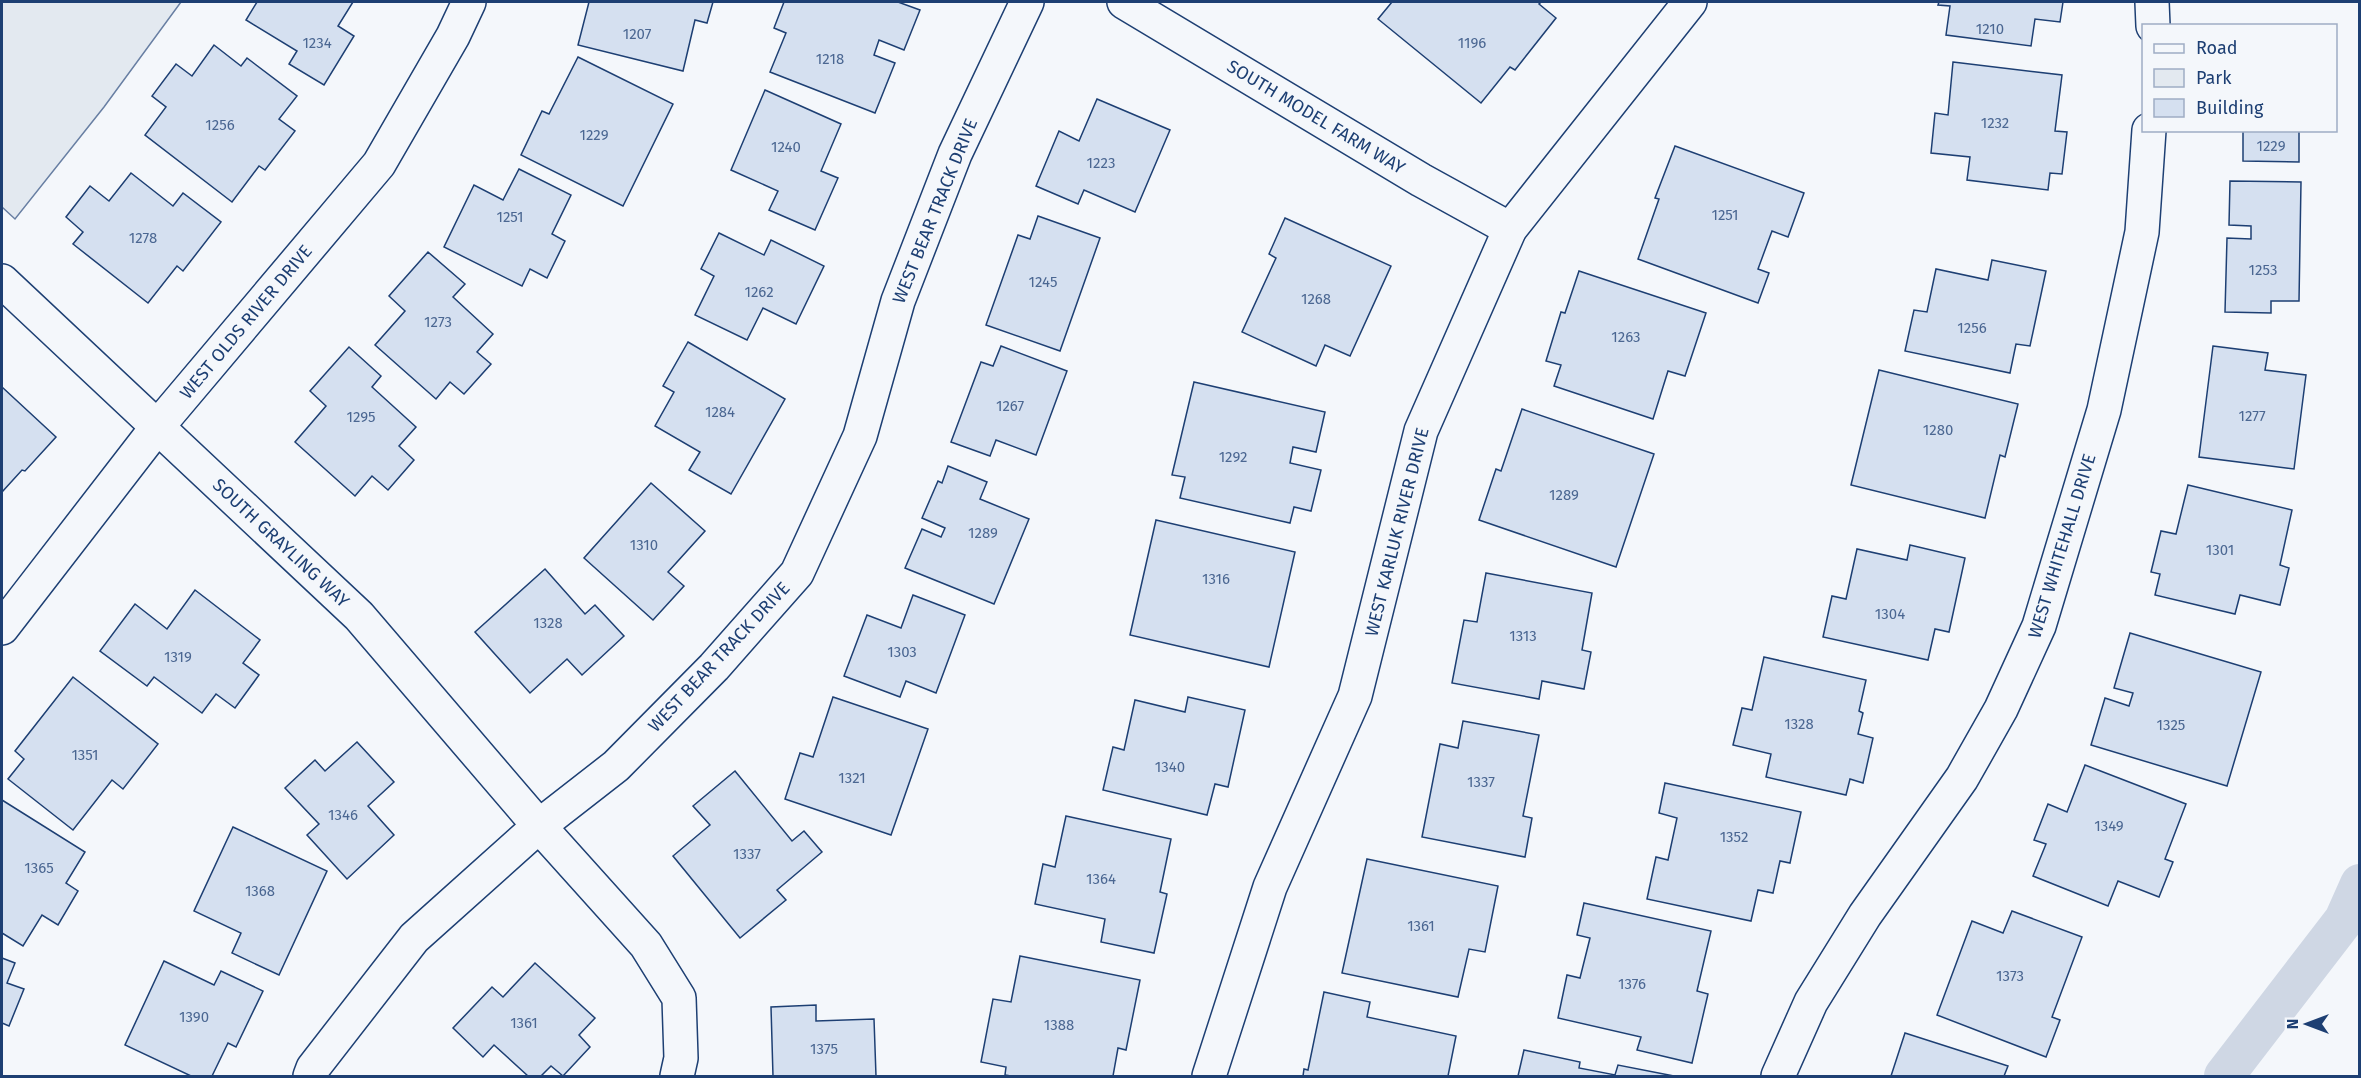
<svg xmlns="http://www.w3.org/2000/svg" width="2361" height="1078" viewBox="0 0 2361 1078" font-family="'Fira Sans',sans-serif">
	<style>
		.green { fill: #e3e9f0; stroke: #687fa3; stroke-width: 1.5 }
		.lines { fill: none; stroke-linecap: round; stroke-linejoin: round }
		.canal { stroke: #cfd7e4; stroke-width: 40 }
		.building { fill: #d5e0f0; stroke: #1d3f73; stroke-width: 1.5 }
		.minor-casing { stroke: #1d3f73; stroke-width: 36 }
		.minor { stroke: #f4f7fb; stroke-width: 33 }
		.labels { text-anchor: middle; dominant-baseline: central; stroke-width: 4.5; stroke-linejoin: round; paint-order: stroke }
		.number-label { font-size: 15px; fill: #4b6792 }
		.street-label { font-size: 18px; fill: #1d3f73; stroke: #f4f7fb }
	</style>
	<rect width="100%" height="100%" fill="#f4f7fb"/>
	<path class="green" d="M 2,2 L 181,2 L 104,107 L 15,219 L 2,207 Z"/>
	<g class="lines">
		<path class="canal" d="M 2224,1076 L 2344,920 L 2360,884"/>
	</g>
	<g class="building">
		<path d="M 257,2 L 353,2 L 338,26 L 354,36 L 324,85 L 289,64 L 297,51 L 246,20 Z"/>
		<path d="M 589,2 L 713,2 L 707,23 L 695,20 L 683,71 L 578,45 Z"/>
		<path d="M 784,2 L 898,2 L 920,10 L 904,50 L 879,40 L 874,55 L 895,63 L 875,113 L 770,72 L 786,33 L 774,28 Z"/>
		<path d="M 1392,2 L 1541,2 L 1539,4 L 1556,18 L 1515,70 L 1510,67 L 1481,103 L 1378,19 Z"/>
		<path d="M 1939,2 L 2063,2 L 2060,22 L 2035,19 L 2031,46 L 1946,35 L 1950,6 L 1938,5 Z"/>
		<path d="M 214,45 L 241,66 L 247,58 L 297,96 L 279,119 L 295,131 L 265,170 L 259,166 L 232,202 L 145,135 L 166,107 L 152,96 L 176,64 L 192,76 Z"/>
		<path d="M 578,57 L 673,104 L 623,206 L 521,155 L 542,111 L 549,114 Z"/>
		<path d="M 1953,62 L 2062,75 L 2055,131 L 2067,132 L 2062,174 L 2050,173 L 2048,190 L 1967,180 L 1970,157 L 1931,153 L 1935,113 L 1948,115 Z"/>
		<path d="M 765,90 L 841,124 L 821,171 L 838,178 L 815,230 L 769,210 L 778,191 L 731,170 Z"/>
		<path d="M 1097,99 L 1170,130 L 1135,212 L 1084,190 L 1078,204 L 1036,186 L 1059,131 L 1079,141 Z"/>
		<path d="M 2243,130 L 2299,130 L 2299,162 L 2243,161 Z"/>
		<path d="M 1675,146 L 1804,193 L 1788,237 L 1772,231 L 1758,269 L 1769,273 L 1758,303 L 1638,259 L 1659,199 L 1655,198 Z"/>
		<path d="M 519,169 L 571,195 L 552,234 L 565,241 L 547,278 L 530,269 L 522,286 L 444,247 L 474,185 L 503,200 Z"/>
		<path d="M 131,173 L 173,206 L 183,193 L 221,222 L 183,271 L 177,266 L 148,303 L 73,244 L 83,232 L 66,217 L 90,186 L 109,201 Z"/>
		<path d="M 2230,181 L 2301,182 L 2299,301 L 2271,301 L 2271,313 L 2225,312 L 2227,238 L 2251,239 L 2251,226 L 2229,225 Z"/>
		<path d="M 1038,216 L 1100,238 L 1060,351 L 986,325 L 1018,235 L 1030,239 Z"/>
		<path d="M 1285,218 L 1391,266 L 1350,356 L 1325,345 L 1316,366 L 1242,332 L 1276,258 L 1269,254 Z"/>
		<path d="M 719,233 L 764,255 L 771,240 L 824,266 L 796,324 L 763,308 L 747,340 L 695,315 L 714,276 L 701,269 Z"/>
		<path d="M 428,252 L 465,284 L 453,297 L 493,334 L 477,352 L 491,364 L 464,394 L 450,382 L 436,399 L 375,345 L 405,311 L 389,296 Z"/>
		<path d="M 1992,260 L 2046,271 L 2030,346 L 2016,344 L 2010,373 L 1905,351 L 1914,310 L 1927,312 L 1936,269 L 1988,280 Z"/>
		<path d="M 1579,271 L 1706,313 L 1685,376 L 1668,371 L 1653,419 L 1554,386 L 1561,365 L 1546,361 L 1561,312 L 1565,313 Z"/>
		<path d="M 688,342 L 785,399 L 731,494 L 689,470 L 700,452 L 655,426 L 674,392 L 663,386 Z"/>
		<path d="M 1001,346 L 1067,371 L 1036,455 L 996,440 L 990,456 L 951,442 L 981,362 L 993,366 Z"/>
		<path d="M 2213,346 L 2268,353 L 2265,370 L 2306,375 L 2294,469 L 2199,457 Z"/>
		<path d="M 349,347 L 381,376 L 372,387 L 416,427 L 399,446 L 414,460 L 388,490 L 372,476 L 355,496 L 295,442 L 326,406 L 310,391 Z"/>
		<path d="M 1879,370 L 2018,404 L 2005,457 L 2000,455 L 1985,518 L 1851,485 Z"/>
		<path d="M 1194,382 L 1325,412 L 1316,452 L 1293,447 L 1290,463 L 1321,470 L 1311,511 L 1294,507 L 1290,523 L 1180,498 L 1185,477 L 1172,475 Z"/>
		<path d="M 2,387 L 56,437 L 25,471 L 22,470 L 2,492 Z"/>
		<path d="M 1522,409 L 1654,454 L 1616,567 L 1479,520 L 1496,469 L 1501,471 Z"/>
		<path d="M 948,466 L 987,482 L 980,499 L 1029,519 L 994,604 L 905,568 L 922,529 L 941,537 L 945,528 L 922,518 L 938,481 L 942,483 Z"/>
		<path d="M 651,483 L 705,531 L 668,572 L 684,586 L 653,620 L 584,558 Z"/>
		<path d="M 2188,485 L 2292,510 L 2280,565 L 2289,568 L 2280,605 L 2240,595 L 2235,614 L 2155,595 L 2160,574 L 2151,572 L 2161,531 L 2176,534 Z"/>
		<path d="M 1156,520 L 1295,552 L 1269,667 L 1130,635 Z"/>
		<path d="M 1910,545 L 1965,558 L 1949,632 L 1935,629 L 1928,660 L 1823,637 L 1832,596 L 1846,599 L 1857,549 L 1907,560 Z"/>
		<path d="M 545,569 L 585,614 L 595,605 L 624,636 L 582,675 L 567,659 L 530,693 L 475,632 Z"/>
		<path d="M 1486,573 L 1592,593 L 1582,650 L 1591,652 L 1584,689 L 1542,681 L 1539,699 L 1452,683 L 1464,620 L 1477,622 Z"/>
		<path d="M 195,590 L 260,640 L 243,663 L 259,675 L 235,708 L 216,694 L 202,713 L 154,677 L 147,686 L 100,651 L 135,604 L 167,629 Z"/>
		<path d="M 913,595 L 965,615 L 936,693 L 906,681 L 900,697 L 844,676 L 867,615 L 901,628 Z"/>
		<path d="M 2130,633 L 2261,672 L 2227,786 L 2091,745 L 2105,698 L 2129,706 L 2133,693 L 2114,688 Z"/>
		<path d="M 1764,657 L 1866,680 L 1859,711 L 1863,713 L 1858,734 L 1873,738 L 1863,783 L 1850,779 L 1846,795 L 1766,777 L 1771,754 L 1733,745 L 1742,708 L 1752,710 Z"/>
		<path d="M 73,677 L 158,744 L 123,789 L 112,780 L 73,830 L 8,779 L 24,759 L 15,751 Z"/>
		<path d="M 833,697 L 928,729 L 891,835 L 785,799 L 800,753 L 813,757 Z"/>
		<path d="M 1188,697 L 1245,710 L 1228,787 L 1215,784 L 1207,815 L 1103,790 L 1113,747 L 1124,750 L 1135,700 L 1185,712 Z"/>
		<path d="M 1463,721 L 1539,735 L 1523,816 L 1532,818 L 1525,857 L 1422,837 L 1440,744 L 1458,748 Z"/>
		<path d="M 357,742 L 394,782 L 368,806 L 394,835 L 347,879 L 307,835 L 319,824 L 285,788 L 315,760 L 325,771 Z"/>
		<path d="M 2085,765 L 2186,804 L 2165,859 L 2173,862 L 2159,897 L 2118,881 L 2108,906 L 2033,876 L 2046,844 L 2034,840 L 2048,804 L 2067,812 Z"/>
		<path d="M 735,771 L 792,841 L 804,831 L 822,852 L 777,890 L 786,900 L 740,938 L 673,856 L 710,825 L 693,806 Z"/>
		<path d="M 1665,783 L 1801,812 L 1790,863 L 1780,861 L 1773,893 L 1758,890 L 1751,921 L 1647,899 L 1656,857 L 1668,860 L 1677,818 L 1659,813 Z"/>
		<path d="M 2,800 L 85,852 L 66,883 L 78,891 L 58,925 L 42,915 L 23,946 L 2,933 Z"/>
		<path d="M 1066,816 L 1171,839 L 1160,892 L 1167,894 L 1154,953 L 1101,942 L 1105,919 L 1035,904 L 1043,864 L 1055,867 Z"/>
		<path d="M 233,827 L 327,871 L 279,975 L 232,953 L 241,933 L 194,911 Z"/>
		<path d="M 1367,859 L 1498,886 L 1485,952 L 1469,949 L 1458,997 L 1342,973 Z"/>
		<path d="M 1584,903 L 1711,931 L 1697,991 L 1708,994 L 1692,1063 L 1637,1050 L 1641,1037 L 1558,1018 L 1567,975 L 1580,978 L 1590,938 L 1577,935 Z"/>
		<path d="M 2012,911 L 2082,937 L 2052,1017 L 2060,1020 L 2046,1057 L 1937,1015 L 1972,921 L 2003,933 Z"/>
		<path d="M 1020,956 L 1140,980 L 1126,1050 L 1118,1048 L 1113,1076 L 1011,1076 L 1005,1075 L 1006,1067 L 981,1062 L 993,999 L 1011,1002 Z"/>
		<path d="M 2,958 L 15,963 L 7,983 L 24,989 L 9,1026 L 2,1023 Z"/>
		<path d="M 164,961 L 214,985 L 221,971 L 263,991 L 236,1047 L 228,1043 L 212,1076 L 191,1076 L 125,1045 Z"/>
		<path d="M 535,963 L 595,1018 L 579,1035 L 590,1047 L 563,1076 L 551,1066 L 541,1076 L 528,1076 L 494,1045 L 483,1057 L 453,1028 L 492,987 L 503,997 Z"/>
		<path d="M 1324,992 L 1370,1002 L 1367,1017 L 1456,1036 L 1448,1076 L 1303,1076 L 1304,1069 L 1308,1070 Z"/>
		<path d="M 816,1005 L 816,1021 L 874,1019 L 876,1076 L 773,1076 L 771,1007 Z"/>
		<path d="M 1905,1033 L 2008,1066 L 2004,1076 L 1891,1076 Z"/>
		<path d="M 1524,1050 L 1580,1062 L 1579,1068 L 1615,1075 L 1618,1065 L 1674,1076 L 1518,1076 Z"/>
	</g>
	<g class="lines">
		<g class="minor-casing">
			<g id="minor">
				<path d="M 1124,2 L 1421,180 L 1510,229"/>
				<path d="M 2152,2 L 2153,26"/>
				<path d="M 2,281 L 359,616 L 539,826 L 646,945 L 679,998 L 681,1058 L 677,1076"/>
				<path d="M 2,628 L 158,426 L 379,164 L 453,36 L 469,2"/>
				<path d="M 310,1076 L 313,1068 L 414,938 L 539,826 L 616,766 L 714,667 L 797,573 L 860,436 L 898,301 L 955,154 L 1027,2"/>
				<path d="M 1209,1076 L 1270,887 L 1355,696 L 1421,431 L 1510,229 L 1690,2"/>
				<path d="M 1778,1076 L 1811,1002 L 1865,915 L 1962,778 L 2001,709 L 2039,626 L 2104,410 L 2142,232 L 2149,130"/>
			</g>
		</g>
		<use href="#minor" class="minor"/>
	</g>
	<g class="labels">
		<g class="number-label">
			<text x="1990" y="29">1210</text>
			<text x="637" y="34">1207</text>
			<text x="317" y="43">1234</text>
			<text x="1472" y="43">1196</text>
			<text x="830" y="59">1218</text>
			<text x="1995" y="123">1232</text>
			<text x="220" y="125">1256</text>
			<text x="594" y="135">1229</text>
			<text x="2271" y="146">1229</text>
			<text x="786" y="147">1240</text>
			<text x="1101" y="163">1223</text>
			<text x="1725" y="215">1251</text>
			<text x="510" y="217">1251</text>
			<text x="143" y="238">1278</text>
			<text x="2263" y="270">1253</text>
			<text x="1043" y="282">1245</text>
			<text x="759" y="292">1262</text>
			<text x="1316" y="299">1268</text>
			<text x="438" y="322">1273</text>
			<text x="1972" y="328">1256</text>
			<text x="1626" y="337">1263</text>
			<text x="1010" y="406">1267</text>
			<text x="720" y="412">1284</text>
			<text x="2252" y="416">1277</text>
			<text x="361" y="417">1295</text>
			<text x="1938" y="430">1280</text>
			<text x="1233" y="457">1292</text>
			<text x="1564" y="495">1289</text>
			<text x="983" y="533">1289</text>
			<text x="644" y="545">1310</text>
			<text x="2220" y="550">1301</text>
			<text x="1216" y="579">1316</text>
			<text x="1890" y="614">1304</text>
			<text x="548" y="623">1328</text>
			<text x="1523" y="636">1313</text>
			<text x="902" y="652">1303</text>
			<text x="178" y="657">1319</text>
			<text x="1799" y="724">1328</text>
			<text x="2171" y="725">1325</text>
			<text x="85" y="755">1351</text>
			<text x="1170" y="767">1340</text>
			<text x="852" y="778">1321</text>
			<text x="1481" y="782">1337</text>
			<text x="343" y="815">1346</text>
			<text x="2109" y="826">1349</text>
			<text x="1734" y="837">1352</text>
			<text x="747" y="854">1337</text>
			<text x="39" y="868">1365</text>
			<text x="1101" y="879">1364</text>
			<text x="260" y="891">1368</text>
			<text x="1421" y="926">1361</text>
			<text x="2010" y="976">1373</text>
			<text x="1632" y="984">1376</text>
			<text x="194" y="1017">1390</text>
			<text x="524" y="1023">1361</text>
			<text x="1059" y="1025">1388</text>
			<text x="824" y="1049">1375</text>
		</g>
		<g class="street-label">
			<text transform="translate(1316 117) rotate(31)">SOUTH MODEL FARM WAY</text>
			<text transform="translate(935 211) rotate(-68)">WEST BEAR TRACK DRIVE</text>
			<text transform="translate(246 322) rotate(-50)">WEST OLDS RIVER DRIVE</text>
			<text transform="translate(1397 532) rotate(-76)">WEST KARLUK RIVER DRIVE</text>
			<text transform="translate(281 543) rotate(43)">SOUTH GRAYLING WAY</text>
			<text transform="translate(2062 546) rotate(-73)">WEST WHITEHALL DRIVE</text>
			<text transform="translate(719 657) rotate(-47)">WEST BEAR TRACK DRIVE</text>
		</g>
	</g>
	<rect width="2361" height="1078" fill="none" stroke="#1d3f73" stroke-width="6"/>
	<rect x="2142" y="24" width="195" height="108" fill="#f4f7fb" stroke="#9eadc5" stroke-width="1.5"/>
	<rect x="2154" y="44" width="30" height="9" fill="#f4f7fb" stroke="#9eadc5" stroke-width="1.5"/>
	<text x="2196" y="54" font-size="18" fill="#1d3f73">Road</text>
	<rect x="2154" y="69" width="30" height="18" fill="#e3e9f0" stroke="#9eadc5" stroke-width="1.5"/>
	<text x="2196" y="84" font-size="18" fill="#1d3f73">Park</text>
	<rect x="2154" y="99" width="30" height="18" fill="#d5e0f0" stroke="#9eadc5" stroke-width="1.5"/>
	<text x="2196" y="114" font-size="18" fill="#1d3f73">Building</text>
	<g transform="translate(2307 1024) rotate(270)" stroke="#f4f7fb" stroke-width="4.5" paint-order="stroke">
	<path d="M0-4.5L10 22L0 15L-10 22Z" fill="#1d3f73"/>
	<text y="-9" font-size="16" font-weight="bold" text-anchor="middle" fill="#1d3f73">N</text>
	</g>
</svg>
